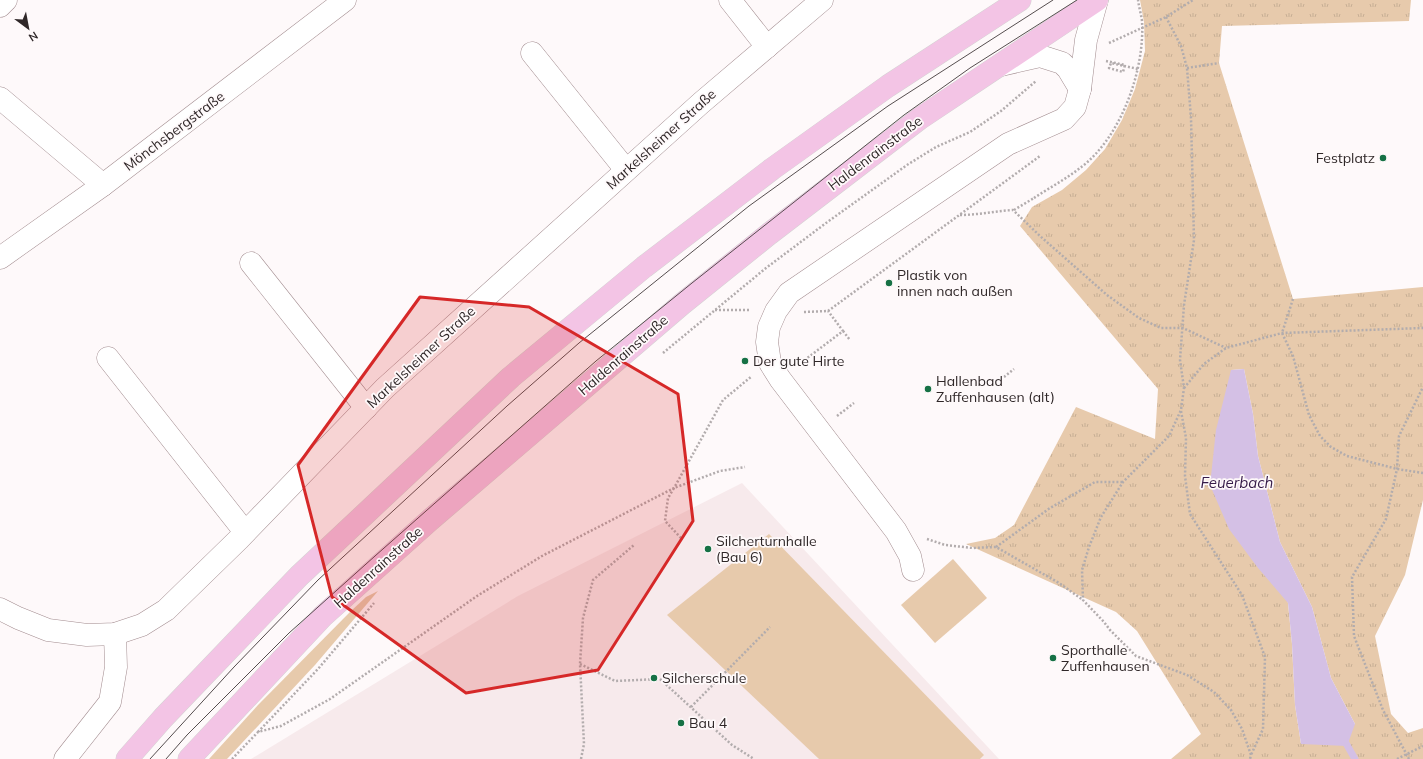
<svg xmlns="http://www.w3.org/2000/svg" width="1423" height="759" viewBox="0 0 1423 759" font-family="Mulish,sans-serif">
	<style>
		.built { fill: #f7eaec }
		.green { fill: #e7caac }
		.park { fill: url(#park-tufts); fill-rule: evenodd }
		.water { fill: #d4c0e5 }
		.lines { fill: none; stroke-linecap: round; stroke-linejoin: round }
		.stream { stroke: #d4c0e5; stroke-width: 7 }
		.minor-casing { stroke: #a38d90; stroke-width: 23 }
		.major-casing { stroke: #d5d4d4; stroke-width: 23 }
		.path { stroke: #b2acad; stroke-width: 2.5; stroke-dasharray: 2 2; stroke-linecap: butt }
		.minor { stroke: #fff; stroke-width: 22 }
		.major { stroke: #f3c4e5; stroke-width: 22 }
		.tram { stroke: #564e4f; stroke-width: 1 }
		.path-bridge { stroke: #b2acad; stroke-width: 2.5; stroke-dasharray: 2 2; stroke-linecap: butt }
		.marked { fill: #d62828; fill-opacity: 0.2; stroke: #d62828; stroke-width: 3; stroke-linejoin: round }
		.poi-dot { fill: #167145; stroke: #fef9fa; stroke-width: 1.5 }
		.labels { text-anchor: middle; dominant-baseline: central; stroke-width: 3.5; stroke-linejoin: round; paint-order: stroke }
		.street-label { font-size: 14px; fill: #2f2728; stroke: #fef9fa }
		.poi-label { font-size: 14px; fill: #2f2728; stroke: #fef9fa; text-anchor: start }
		.water-label { font-size: 15px; font-style: italic; fill: #361b49; stroke: #fef9fa }
	</style>
	<defs>
		<pattern id="park-tufts" width="24" height="20" patternUnits="userSpaceOnUse"><rect width="24" height="20" fill="#e7caac"/><path d="M3 7l-1-3M5 7V3M7 7l1-3M15 17l-1-3M17 17v-4M19 17l1-3" fill="none" stroke="#c6ae94"/></pattern>
	</defs>
	<rect width="100%" height="100%" fill="#fef9fa"/>
	<path class="built" d="M 742,483 L 999,759 L 251,759 L 518,596 Z"/>
	<g class="green">
		<path d="M 769,534 L 984,755 L 980,759 L 819,759 L 667,615 Z"/>
		<path d="M 953,559 L 987,598 L 935,643 L 901,605 Z"/>
		<path d="M 378,591 L 315,665 L 227,759 L 209,759 L 258,705 L 350,612 L 366,597 Z"/>
	</g>
	<path class="park" d="M 1140,0 L 1411,0 L 1409,21 L 1222,26 L 1219,63 L 1293,299 L 1423,287 L 1423,500 L 1405,575 L 1375,636 L 1391,714 L 1408,733 L 1423,728 L 1423,759 L 1171,759 L 1201,734 L 1137,631 L 1116,612 L 966,544 L 995,538 L 1014,525 L 1076,407 L 1155,439 L 1158,389 L 1020,226 L 1032,207 L 1062,190 L 1086,170 L 1105,149 L 1122,120 L 1135,89 L 1145,51 L 1144,22 ZM 1244,369 L 1253,414 L 1258,456 L 1280,542 L 1312,607 L 1331,678 L 1355,724 L 1301,744 L 1295,705 L 1292,644 L 1288,603 L 1231,370 Z"/>
	<path class="water" d="M 1244,369 L 1253,414 L 1258,456 L 1280,542 L 1312,607 L 1331,678 L 1355,724 L 1347,746 L 1301,744 L 1295,705 L 1292,644 L 1288,603 L 1258,568 L 1229,529 L 1210,485 L 1216,430 L 1231,370 Z"/>
	<g class="lines">
		<path class="stream" d="M 1343,738 L 1355,759"/>
		<g class="minor-casing">
			<g id="minor">
				<path d="M 730,0 L 767,47"/>
				<path d="M 0,6 L 6,0"/>
				<path d="M 532,53 L 626,170"/>
				<path d="M 1001,65 L 1040,56 L 1062,63 L 1068,69 L 1080,89"/>
				<path d="M 0,98 L 103,185"/>
				<path d="M 0,258 L 103,185 L 345,0"/>
				<path d="M 251,263 L 366,408"/>
				<path d="M 108,358 L 245,532"/>
				<path d="M 913,570 L 910,556 L 896,531 L 780,379 L 770,363 L 767,342 L 769,327 L 776,311 L 789,293 L 1008,144 L 1064,119 L 1075,107 L 1080,89 L 1086,40 L 1097,0"/>
				<path d="M 0,609 L 18,618 L 48,630 L 87,635 L 115,634 L 142,625 L 166,610 L 239,539 L 385,388 L 701,103 L 822,0"/>
				<path d="M 65,759 L 110,702 L 116,667 L 115,634"/>
			</g>
		</g>
		<g class="major-casing">
			<g id="major">
				<path d="M 127,759 L 163,718 L 299,576 L 511,377 L 644,267 L 772,169 L 888,86 L 1020,0"/>
				<path d="M 189,759 L 323,616 L 430,520 L 682,304 L 769,234 L 919,119 L 1097,0"/>
			</g>
		</g>
		<g class="path">
			<path d="M 1166,17 L 1181,46 L 1187,68 L 1191,118 L 1194,240 L 1184,305 L 1180,360 L 1184,388 L 1181,410 L 1169,436 L 1123,482 L 1101,517 L 1089,547 L 1082,570 L 1083,600 L 1104,622 L 1110,630 L 1136,656 L 1187,675 L 1214,692 L 1231,710 L 1242,729 L 1251,755 L 1250,759"/>
			<path d="M 1109,43 L 1166,17 L 1193,0"/>
			<path d="M 1106,61 L 1125,65 L 1123,72 L 1109,68 L 1111,63 L 1138,69"/>
			<path d="M 1187,68 L 1219,63"/>
			<path d="M 1014,210 L 1034,198"/>
			<path d="M 960,215 C 978,215 995,211 1013,210 L 1040,236 L 1107,295 L 1139,318 L 1161,328 L 1183,328 L 1226,348"/>
			<path d="M 1293,299 L 1282,333 L 1293,356 L 1309,415 L 1320,436 L 1331,447 L 1347,456 L 1397,469 L 1423,473"/>
			<path d="M 715,310 L 751,310"/>
			<path d="M 804,312 L 828,311 L 1040,156"/>
			<path d="M 843,331 L 850,340"/>
			<path d="M 663,353 L 766,268 L 826,223 L 907,165 L 936,147 L 970,132 L 1001,111 L 1036,81"/>
			<path d="M 798,365 L 843,331 L 828,311"/>
			<path d="M 1004,377 L 1014,369"/>
			<path d="M 1184,388 L 1204,364 L 1226,348 L 1282,333 L 1423,328"/>
			<path d="M 1181,411 L 1186,438 L 1185,476 L 1190,514 L 1242,595 L 1265,657 L 1263,729 L 1251,755"/>
			<path d="M 837,416 L 854,403"/>
			<path d="M 681,538 L 665,521 L 668,498 L 674,488 L 720,471 L 745,467"/>
			<path d="M 927,539 L 945,545 L 973,548 L 996,547 L 1059,583 L 1083,600"/>
			<path d="M 996,547 L 1050,508 L 1095,482 L 1123,482"/>
			<path d="M 580,664 L 615,681 L 660,679 L 732,745 L 754,759"/>
			<path d="M 691,707 L 770,627"/>
			<path d="M 258,732 L 318,669 L 374,603"/>
			<path d="M 232,759 L 258,732 L 281,726 L 330,699 L 477,596 L 542,556 L 674,488 L 723,400 L 752,376"/>
			<path d="M 581,759 L 584,744 L 580,664 L 583,618 L 593,580 L 634,545"/>
			<path d="M 1397,759 L 1423,746"/>
			<path d="M 1409,759 L 1383,710 L 1354,636 L 1352,577 L 1386,519 L 1397,469 L 1399,436 L 1423,387"/>
		</g>
		<use href="#minor" class="minor"/>
		<use href="#major" class="major"/>
		<g class="tram">
			<path d="M 150,759 L 234,667 L 318,580 L 507,406 L 579,343 L 749,206 L 888,106 L 1053,0"/>
			<path d="M 166,759 L 187,735 L 289,633 L 375,556 L 596,361 L 692,283 L 904,115 L 970,68 L 1077,0"/>
		</g>
		<path class="path-bridge" d="M 1034,198 C 1049,188 1066,179 1080,168 C 1121,138 1145,70 1142,21 C 1141,14 1139,7 1138,0"/>
	</g>
	<path class="marked" d="M 420,297 L 529,307 L 678,394 L 693,521 L 598,670 L 466,693 L 332,597 L 298,465 Z"/>
	<g class="poi-dot">
		<circle cx="1383" cy="158" r="4"/>
		<circle cx="889" cy="283" r="4"/>
		<circle cx="745" cy="361" r="4"/>
		<circle cx="928" cy="389" r="4"/>
		<circle cx="708" cy="549" r="4"/>
		<circle cx="1053" cy="658" r="4"/>
		<circle cx="654" cy="678" r="4"/>
		<circle cx="681" cy="723" r="4"/>
	</g>
	<g class="labels">
		<g class="street-label">
			<text transform="translate(174 131) rotate(-37)">Mönchsbergstraße</text>
			<text transform="translate(661 139) rotate(-42)">Markelsheimer Straße</text>
			<text transform="translate(875 153) rotate(-37)">Haldenrainstraße</text>
			<text transform="translate(623 355) rotate(-41)">Haldenrainstraße</text>
			<text transform="translate(421 357) rotate(-43)">Markelsheimer Straße</text>
			<text transform="translate(378 567) rotate(-42)">Haldenrainstraße</text>
		</g>
		<g class="poi-label">
			<text x="1375" y="158" text-anchor="end">Festplatz</text>
			<text x="897" y="275">Plastik von<tspan x="897" dy="16">innen nach außen</tspan></text>
			<text x="753" y="361">Der gute Hirte</text>
			<text x="936" y="381">Hallenbad<tspan x="936" dy="16">Zuffenhausen (alt)</tspan></text>
			<text x="716" y="541">Silcherturnhalle<tspan x="716" dy="16">(Bau 6)</tspan></text>
			<text x="1061" y="650">Sporthalle<tspan x="1061" dy="16">Zuffenhausen</tspan></text>
			<text x="662" y="678">Silcherschule</text>
			<text x="689" y="723">Bau 4</text>
		</g>
		<g class="water-label">
			<text x="1237" y="482">Feuerbach</text>
		</g>
	</g>
	<g transform="translate(28 28) rotate(148)" stroke="#fef9fa" stroke-width="3" paint-order="stroke">
	<path d="M0-3L7 15L0 10L-7 15Z" fill="#2f2728"/>
	<text y="-6" font-size="11" font-weight="bold" text-anchor="middle" fill="#2f2728">N</text>
	</g>
</svg>
